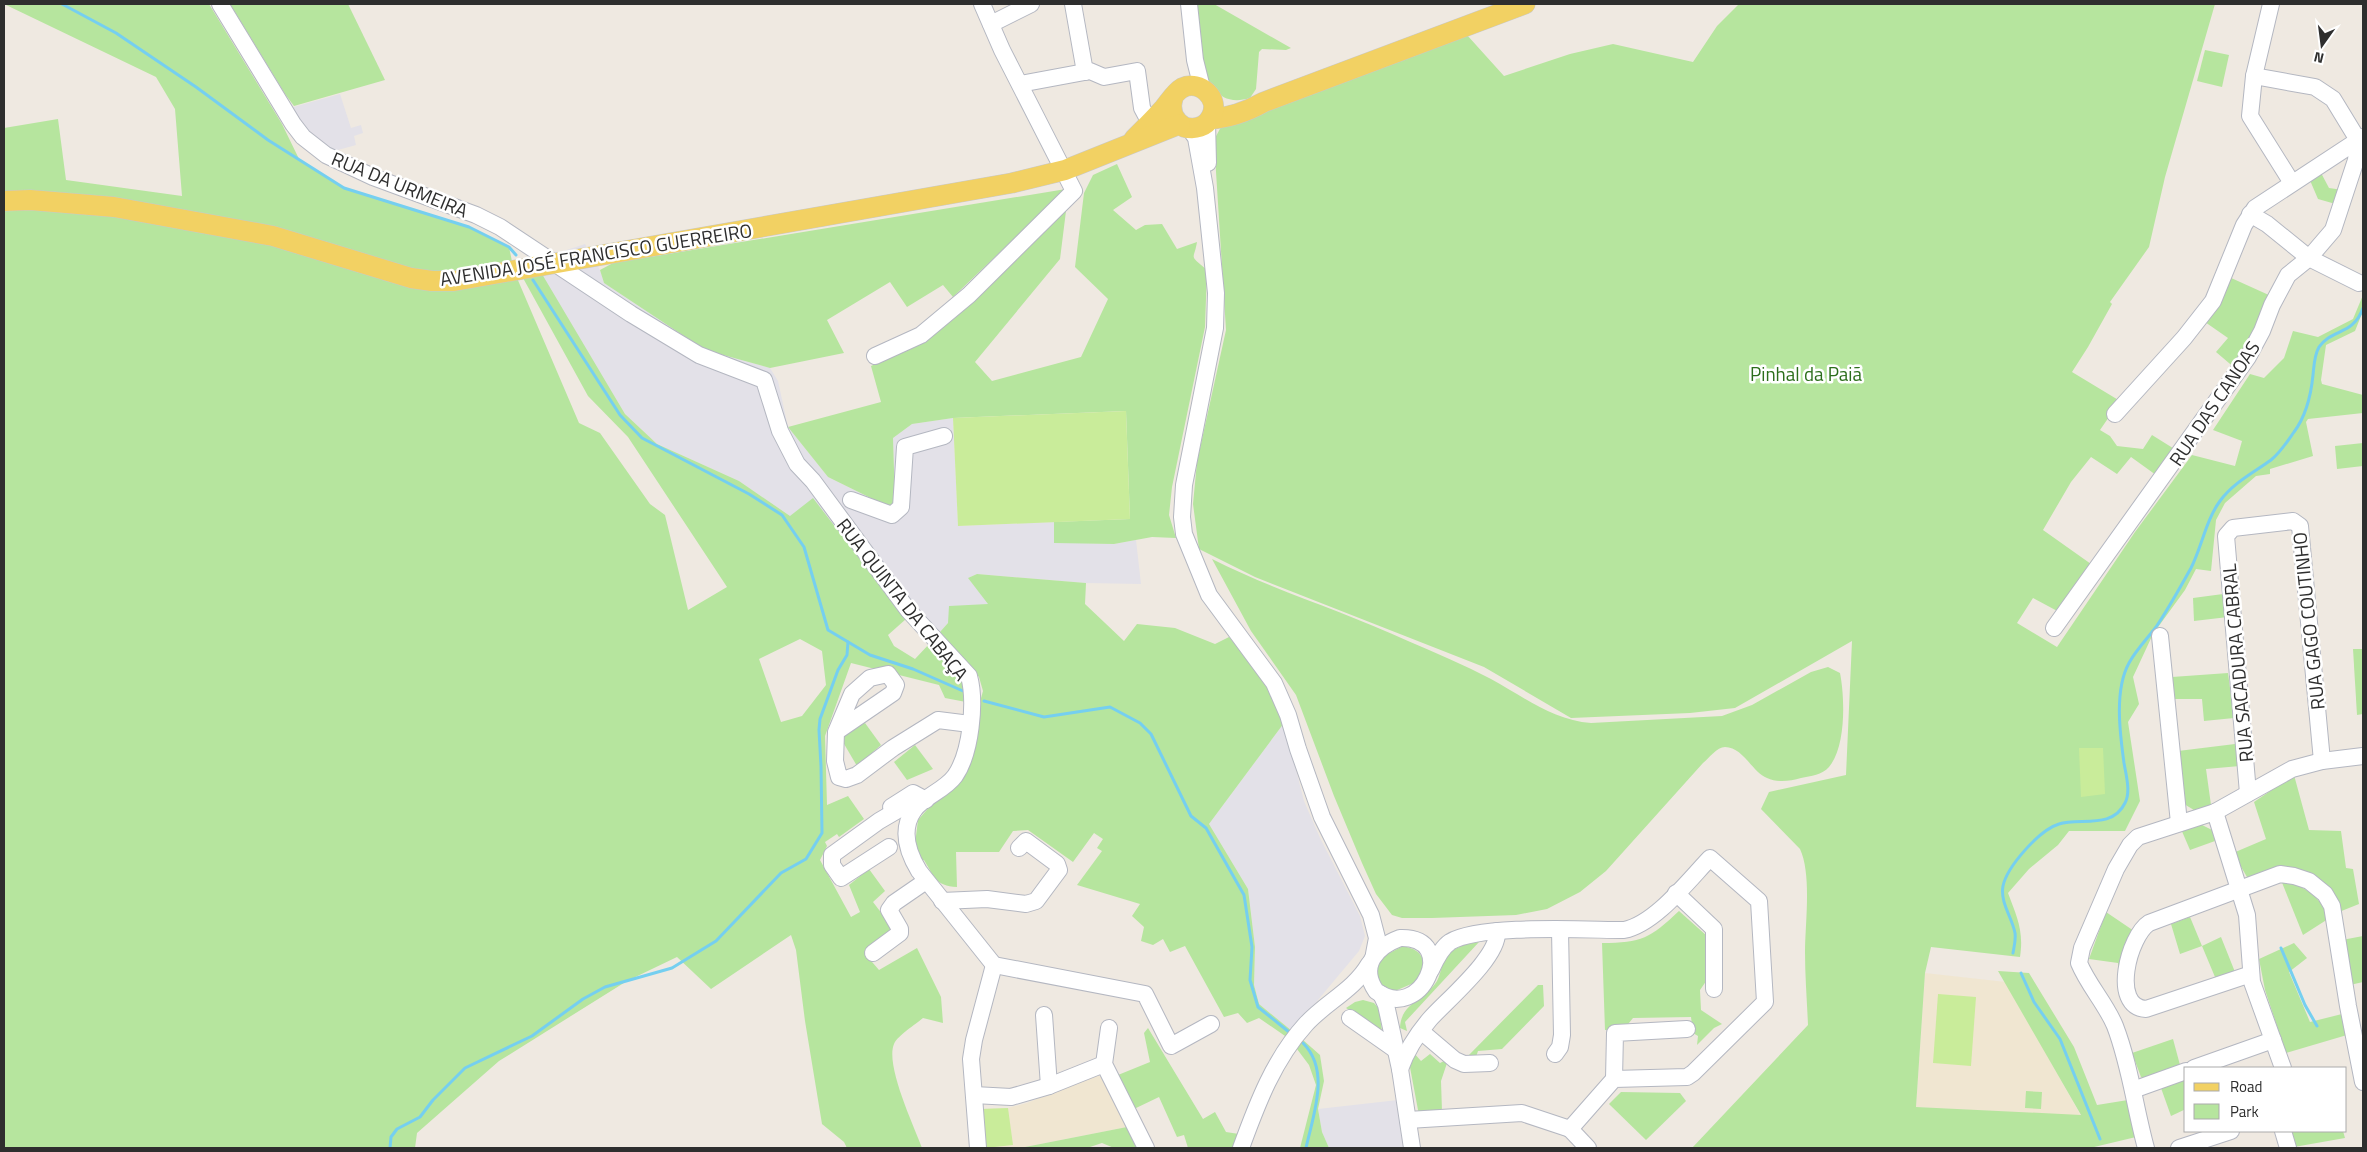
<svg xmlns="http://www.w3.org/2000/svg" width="2367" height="1152" viewBox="0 0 2367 1152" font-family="'Titillium Web',sans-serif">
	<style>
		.industrial { fill: #e3e1e8 }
		.education { fill: #f0e6d1 }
		.green { fill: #b6e59e; fill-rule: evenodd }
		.pitch { fill: #c9ec9a }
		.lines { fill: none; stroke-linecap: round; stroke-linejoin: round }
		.stream { stroke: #75cff0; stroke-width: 3 }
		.minor-casing { stroke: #b4b7c1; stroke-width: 18 }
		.major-casing { stroke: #c9c9c9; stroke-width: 21 }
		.minor { stroke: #fff; stroke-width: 16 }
		.major { stroke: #f2d163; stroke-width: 20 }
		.labels { text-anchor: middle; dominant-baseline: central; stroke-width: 5; stroke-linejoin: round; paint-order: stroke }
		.street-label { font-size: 19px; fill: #2e2e2e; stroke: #fff }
		.park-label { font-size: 19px; fill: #2c6e1b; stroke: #fff }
	</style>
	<rect width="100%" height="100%" fill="#efe9e1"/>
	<g class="industrial">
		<path d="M 340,94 L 351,128 L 361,125 L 363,133 L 354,136 L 356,145 L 338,150 L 336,154 L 307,130 L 290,108 Z"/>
		<path d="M 585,244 L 600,270 L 604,283 L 705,350 L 770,368 L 778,381 L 788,427 L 828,477 L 889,507 L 895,500 L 893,438 L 912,424 L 953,418 L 958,526 L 1054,522 L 1054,542 L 1114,544 L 1136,540 L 1141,584 L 1086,583 L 977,574 L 968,578 L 989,604 L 948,623 L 931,642 L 906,619 L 884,591 L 790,516 L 739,481 L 657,444 L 625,414 L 533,261 Z"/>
		<path d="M 1284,723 L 1304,801 L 1320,838 L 1360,916 L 1365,936 L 1359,951 L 1292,1031 L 1259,1004 L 1254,985 L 1255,947 L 1248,889 L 1209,824 Z"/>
		<path d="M 1398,1100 L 1403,1148 L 1329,1148 L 1322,1132 L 1318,1109 Z"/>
	</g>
	<g class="education">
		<path d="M 1925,973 L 2006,982 L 2081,1116 L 1916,1107 Z"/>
		<path d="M 1096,1074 L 1106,1080 L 1127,1127 L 1020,1148 L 985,1148 L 981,1109 L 1008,1108 L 1027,1103 Z"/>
	</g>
	<g class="green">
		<path d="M 4,4 L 209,4 L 282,124 L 300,161 L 344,188 L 469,227 L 509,247 L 514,271 L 579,423 L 600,433 L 650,504 L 665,515 L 688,610 L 727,587 L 628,437 L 588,396 L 523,278 L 542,274 L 625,414 L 657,444 L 739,481 L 790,516 L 813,498 L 906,619 L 888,635 L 894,646 L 915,659 L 931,642 L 963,677 L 966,702 L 945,698 L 939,685 L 851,663 L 825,736 L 827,805 L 848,796 L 864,819 L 839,837 L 837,834 L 825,842 L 827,846 L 820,860 L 851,917 L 860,912 L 849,885 L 869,869 L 885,891 L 873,902 L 892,927 L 892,931 L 865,952 L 866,955 L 879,970 L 917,948 L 941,997 L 943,1023 L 923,1018 C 915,1025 898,1035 894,1044 C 885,1065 914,1126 922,1148 L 847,1148 L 844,1142 L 822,1124 L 805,1021 L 796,950 L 791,935 L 711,989 L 677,957 L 627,981 L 499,1061 L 417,1133 L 415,1148 L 4,1148 L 4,128 L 58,119 L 66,180 L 182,196 L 175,109 L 156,77 ZM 800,639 L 822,651 L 826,685 L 802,716 L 781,722 L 759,659 Z"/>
		<path d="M 230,4 L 348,4 L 385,80 L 294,106 L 285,94 Z"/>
		<path d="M 1197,4 L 1214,4 L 1291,48 L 1286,50 L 1262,49 L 1259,52 L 1256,89 L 1250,98 C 1197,114 1201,36 1197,4 Z"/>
		<path d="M 1739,4 L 2215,4 L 2165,177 L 2149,247 L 2110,302 L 2112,304 L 2088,347 L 2072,372 L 2120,401 L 2100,430 L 2110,436 L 2117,446 L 2143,449 L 2152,435 L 2176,450 L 2156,475 L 2131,457 L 2117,474 L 2091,457 L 2071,482 L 2043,530 L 2091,564 L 2061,613 L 2033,598 L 2017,623 L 2057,647 L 2135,532 L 2192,455 L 2235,466 L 2242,441 L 2213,430 L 2250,374 L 2264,378 L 2284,358 L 2293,331 L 2318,337 L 2353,319 L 2363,295 L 2363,311 L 2355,331 L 2326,345 L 2321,380 L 2322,384 L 2363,395 L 2363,413 L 2308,419 L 2306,422 L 2313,456 L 2270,469 L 2270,474 L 2256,476 L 2225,503 L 2216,520 L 2211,571 L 2196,569 L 2185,590 L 2153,634 L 2133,677 L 2139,704 L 2128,722 L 2140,801 L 2125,831 L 2069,831 L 2058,845 L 2029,869 L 2008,893 C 2017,917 2024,931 2020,957 L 1931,947 L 1925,973 L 1916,1107 L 2081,1115 L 1998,971 L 2029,973 L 2074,1047 L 2097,1105 L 2128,1100 L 2136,1137 L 2090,1148 L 1692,1148 L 1808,1025 C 1807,1001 1805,976 1805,952 C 1805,924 1812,875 1800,849 L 1761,809 L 1769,792 L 1846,775 L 1852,641 L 1735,708 L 1690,713 L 1571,718 L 1484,667 L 1255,577 L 1199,549 L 1193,504 L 1197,462 L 1226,330 L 1214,140 L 1222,125 L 1467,35 L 1504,76 L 1570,54 L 1613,44 L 1693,62 L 1717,26 Z"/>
		<path d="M 2205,50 L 2229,55 L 2222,87 L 2197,81 Z"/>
		<path d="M 1117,164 L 1132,197 L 1113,210 L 1136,230 L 1145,225 L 1162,224 L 1177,249 L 1197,242 C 1194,261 1188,254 1207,270 L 1205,327 L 1172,487 L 1169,515 L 1176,538 L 1152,537 L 1114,544 L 1054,543 L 1054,522 L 1130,519 L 1126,411 L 953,418 L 912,424 L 893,438 L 895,501 L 889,507 L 828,477 L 788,427 L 881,402 L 871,366 L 925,341 L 955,318 L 1066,211 L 1060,259 L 975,362 L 992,381 L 1081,357 L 1108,299 L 1075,267 L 1084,193 L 1093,175 Z"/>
		<path d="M 2320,171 L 2329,188 L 2343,190 L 2339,205 L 2318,199 L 2309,178 Z"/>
		<path d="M 1066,189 L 953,297 L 943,285 L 907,307 L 890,282 L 827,320 L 844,353 L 770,368 L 705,350 L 604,283 L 600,270 L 613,263 Z"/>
		<path d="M 2229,277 L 2271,296 L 2236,369 L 2216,352 L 2228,338 L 2205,322 Z"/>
		<path d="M 2363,443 L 2363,466 L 2337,469 L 2335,446 Z"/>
		<path d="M 1212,559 C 1275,591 1344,611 1408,641 C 1436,653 1464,665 1491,679 C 1524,697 1553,720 1591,723 L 1722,716 L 1752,705 L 1811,672 L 1828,667 L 1840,673 C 1845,698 1846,747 1829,767 C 1822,775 1811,776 1801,778 C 1790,781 1778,783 1767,778 C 1752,772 1743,747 1725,747 C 1717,747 1709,758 1703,763 L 1606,871 L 1580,892 L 1547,909 L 1516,915 L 1432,918 L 1402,918 L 1392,915 L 1376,894 L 1362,863 L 1334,796 L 1296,695 L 1251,631 Z"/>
		<path d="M 977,574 L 1086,583 L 1085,604 L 1124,641 L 1137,624 L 1175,628 L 1215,644 L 1229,637 C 1255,668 1270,685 1284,723 L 1209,824 L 1248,889 L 1255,947 L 1254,985 L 1259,1004 L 1292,1031 L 1288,1038 L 1259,1018 L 1247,1023 L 1238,1013 L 1224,1017 L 1185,946 L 1170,952 L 1163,939 L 1153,945 L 1141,941 L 1144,927 L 1132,916 L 1140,904 L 1077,885 L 1102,851 L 1097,848 L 1103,839 L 1094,833 L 1073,862 L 1028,830 L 1013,831 L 999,852 L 956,852 L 957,887 C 935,886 934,876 924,860 L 920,860 L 915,844 L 918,820 L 932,804 L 948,794 L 958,780 L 983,691 L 979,677 L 940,632 L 948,623 L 949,606 L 988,604 L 968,578 Z"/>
		<path d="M 2223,594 L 2228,617 L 2194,621 L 2193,598 Z"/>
		<path d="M 2353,649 L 2363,649 L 2363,714 L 2357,715 Z"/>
		<path d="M 2228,673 L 2234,718 L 2204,721 L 2202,699 L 2174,699 L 2172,677 Z"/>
		<path d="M 865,723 L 881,745 L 857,766 L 840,737 Z"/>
		<path d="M 2235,744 L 2240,766 L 2206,769 L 2211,805 L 2194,810 L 2184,804 L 2178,751 Z"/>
		<path d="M 915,745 L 933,769 L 907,780 L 894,762 Z"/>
		<path d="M 2294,775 L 2309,830 L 2341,831 L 2346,868 L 2353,869 L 2359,904 L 2339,912 L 2293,869 C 2276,864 2263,881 2247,877 L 2233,853 L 2266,839 L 2254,802 Z"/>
		<path d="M 2198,823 L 2212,830 L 2215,841 L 2190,850 L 2181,829 Z"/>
		<path d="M 2281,880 C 2304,886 2321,895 2328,919 L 2303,935 Z"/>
		<path d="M 1679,911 L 1707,936 L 1709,977 L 1700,990 L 1701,1010 L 1722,1024 L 1714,1028 L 1697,1045 L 1698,1036 L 1693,1033 L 1691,1017 L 1633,1018 L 1624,1029 L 1605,1030 L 1602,943 C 1642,943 1650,938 1679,911 Z"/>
		<path d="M 2106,912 L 2134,931 L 2119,985 L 2118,963 L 2089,959 Z"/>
		<path d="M 2190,917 L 2202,946 L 2221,937 L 2235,972 L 2215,977 L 2202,946 L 2180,954 L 2171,924 Z"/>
		<path d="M 2363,936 L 2363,982 L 2350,985 L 2342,940 Z"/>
		<path d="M 1479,942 L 1405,1022 L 1407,1031 L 1400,1028 C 1401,1002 1425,1001 1437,981 C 1442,971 1441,961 1450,953 C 1458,946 1468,943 1479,942 Z"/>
		<path d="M 2294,943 L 2307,958 L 2289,972 L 2310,1022 L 2342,1014 L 2347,1035 L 2286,1053 L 2265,990 L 2259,959 Z"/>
		<path d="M 1403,946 C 1416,949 1421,952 1425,965 L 1416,982 L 1395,991 L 1382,987 L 1376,973 L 1382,957 Z"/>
		<path d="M 1538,985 L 1543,985 L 1544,1006 L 1502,1049 L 1478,1051 L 1475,1060 L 1465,1059 Z"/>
		<path d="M 1363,1000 L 1374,1003 L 1379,1009 L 1382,1031 L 1346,1008 L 1355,1002 Z"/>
		<path d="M 1148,1028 L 1203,1119 L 1215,1112 L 1226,1132 L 1239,1134 L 1234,1148 L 1188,1148 L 1184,1135 L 1177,1137 L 1159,1097 L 1134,1109 L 1118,1075 L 1150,1062 L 1144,1033 Z"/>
		<path d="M 2173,1039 L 2180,1065 L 2145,1079 L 2141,1077 L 2132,1053 Z"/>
		<path d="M 1303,1040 L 1320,1055 L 1324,1081 L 1318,1109 L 1322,1132 L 1329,1148 L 1300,1148 L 1316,1085 L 1309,1065 L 1297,1049 Z"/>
		<path d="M 1413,1052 L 1421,1061 L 1430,1054 L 1440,1063 L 1446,1060 L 1447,1063 L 1441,1081 L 1442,1111 L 1419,1113 L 1418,1110 L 1409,1062 Z"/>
		<path d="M 2186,1079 L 2186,1109 L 2171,1116 L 2161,1088 Z"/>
		<path d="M 2026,1091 L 2042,1092 L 2041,1109 L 2025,1108 Z"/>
		<path d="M 1621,1092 L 1680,1093 L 1686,1101 L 1646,1140 L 1609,1104 Z"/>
		<path d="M 1127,1127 L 1136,1148 L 1114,1148 L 1102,1143 L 1087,1148 L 1020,1148 Z"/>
		<path d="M 2290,1131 L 2343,1131 L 2345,1138 L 2294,1147 Z"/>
	</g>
	<g class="pitch">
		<path d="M 1126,411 L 1130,519 L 958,526 L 953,418 Z"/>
		<path d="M 2079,748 L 2103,748 L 2105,794 L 2081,797 Z"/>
		<path d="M 1938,994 L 1976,997 L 1971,1066 L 1933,1063 Z"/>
		<path d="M 1008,1108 L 1013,1145 L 985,1148 L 981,1109 Z"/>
	</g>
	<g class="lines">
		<g class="stream">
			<path d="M 62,4 L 116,33 L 196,87 L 268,140 L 344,188 L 469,227 L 509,247 L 516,255"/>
			<path d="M 533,280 L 620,415 L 642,438 L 749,494 L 782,515 L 804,547 L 828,630 L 870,655 L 913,669 L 963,691"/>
			<path d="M 984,701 L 1044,717 L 1110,707 L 1140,723 L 1151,734 L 1191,816 L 1206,828 L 1244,895 L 1252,947 L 1250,980 L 1258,1007 L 1289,1032"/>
			<path d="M 2281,948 L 2305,1005 L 2317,1026"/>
			<path d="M 2013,953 C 2014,947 2016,940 2015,933 C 2012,917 2000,903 2003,886 C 2007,867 2039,830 2059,824 C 2079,817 2112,830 2125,803 C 2131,792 2126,775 2124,763 C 2120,734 2114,690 2129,663 C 2136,650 2147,639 2156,627 C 2167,611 2181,586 2191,568 C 2202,546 2206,520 2220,501 C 2233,483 2253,473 2271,460 C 2280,453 2287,442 2294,432 C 2306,416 2311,395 2313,375 C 2314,366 2314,356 2319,347 C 2332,328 2353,336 2363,308"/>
			<path d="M 2021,973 L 2034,1002 L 2060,1039 L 2100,1139"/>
			<path d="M 1303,1043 C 1331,1071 1313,1115 1306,1148"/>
			<path d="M 390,1148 L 391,1137 L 397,1129 L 420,1117 L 433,1100 L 465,1068 L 532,1036 L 583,999 L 605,987 L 672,968 L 716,941 L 781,873 L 806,859 L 822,833 L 821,766 L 819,730 L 820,719 L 838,670 L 847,655 L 848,642"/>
		</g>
		<g class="minor-casing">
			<g id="minor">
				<path d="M 220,4 L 293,124 L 303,137 L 326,155 L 373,177 L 476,215 L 500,227 L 631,314 L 699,355 L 764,380 L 780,431 L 797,464 L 813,481 L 908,610 L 969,676 C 976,702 971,753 955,776 C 944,791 924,796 914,810 C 900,830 908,853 919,871 L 994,965"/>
				<path d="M 1073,4 L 1085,72"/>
				<path d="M 1189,4 L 1195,60 L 1202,88"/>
				<path d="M 2271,4 L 2254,76 L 2250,116 L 2292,183"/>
				<path d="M 991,24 L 1031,4"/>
				<path d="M 2254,76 L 2315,87 L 2333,99 L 2358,140"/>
				<path d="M 1020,84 L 1090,71 L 1104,77 L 1137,71 L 1142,108 L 1150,123"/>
				<path d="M 1207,122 L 1208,163"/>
				<path d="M 1189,128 L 1196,138 L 1205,188 L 1216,293 L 1215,328 L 1184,485 L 1182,517 L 1184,534 L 1209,595 L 1274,683 L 1288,715 L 1298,749 L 1322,817 L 1371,915 L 1377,938 L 1374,954"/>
				<path d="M 2250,214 L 2267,224 L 2309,258 L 2359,283"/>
				<path d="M 875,356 L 921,335 L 969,295 L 1074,191 L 1002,50 L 982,4"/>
				<path d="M 2115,414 L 2184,338 L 2213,301 L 2244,225 L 2255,208 L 2363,137"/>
				<path d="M 851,500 L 892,515 L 901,507 L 905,447 L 944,436"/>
				<path d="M 2054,628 L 2248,357 L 2262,331 L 2272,305 L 2288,275 L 2309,258 L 2333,230 L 2356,160 L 2358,140"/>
				<path d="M 2160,636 L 2179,823"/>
				<path d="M 836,732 L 852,694 L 870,678 L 888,674 L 896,685 L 893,693 L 836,732 L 835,761 L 839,777 L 846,779 L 857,775 L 893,748 L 938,720 L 970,724"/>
				<path d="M 2248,793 L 2226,536 L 2233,528 L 2293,521 L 2300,526 L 2322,761"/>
				<path d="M 891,807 L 913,793 L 926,800"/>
				<path d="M 2215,812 L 2247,915 L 2252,982 L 2283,1068"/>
				<path d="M 889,847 L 841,878 L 832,865 L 832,855 L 879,821 L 903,807 L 914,810"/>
				<path d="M 1676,893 L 1714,929 L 1714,989"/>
				<path d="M 942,901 L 987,899 L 1026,904 L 1036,901 L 1059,870 L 1057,864 L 1026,841 L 1019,848"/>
				<path d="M 1400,938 C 1461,936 1421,1025 1376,991 C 1359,966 1376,947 1400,938 Z"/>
				<path d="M 873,953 L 900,933 L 900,929 L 889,910 L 894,903 L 926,881"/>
				<path d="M 994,965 L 1145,994 L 1171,1046 L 1211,1024"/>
				<path d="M 2251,974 L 2146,1009 C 2110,1007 2129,936 2149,923 L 2280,874 L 2294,876 L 2309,881 L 2325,894 L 2332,906 L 2348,1006 L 2363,1082"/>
				<path d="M 1381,994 L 1386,1005 L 1400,1069 L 1412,1148"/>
				<path d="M 1044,1015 L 1049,1086"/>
				<path d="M 1350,1018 L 1397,1051"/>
				<path d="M 1109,1028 L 1104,1064 L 1146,1148"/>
				<path d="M 1422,1032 L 1455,1060 L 1464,1064 L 1490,1063"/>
				<path d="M 1555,1054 L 1560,1047 L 1562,1035 L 1560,930"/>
				<path d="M 2194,1068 L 2273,1040"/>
				<path d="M 1400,1069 C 1406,1052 1418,1033 1430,1019 C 1447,1000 1500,956 1497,931"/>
				<path d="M 1614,1079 L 1615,1033 L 1687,1029"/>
				<path d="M 2133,1090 L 2186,1071"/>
				<path d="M 974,1095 L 1011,1097 L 1049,1086 L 1104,1064"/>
				<path d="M 1408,1120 L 1522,1113 L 1570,1129 L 1614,1079 L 1687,1077 L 1693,1073 L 1765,1002 L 1759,901 L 1710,858 C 1688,881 1655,924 1624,930 C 1586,930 1480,924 1450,942 C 1441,948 1435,961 1431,970"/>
				<path d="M 1570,1129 L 1588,1148"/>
				<path d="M 2283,1131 L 2288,1148"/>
				<path d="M 978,1148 L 971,1059 L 974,1040 L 994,965"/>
				<path d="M 1241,1148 C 1257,1104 1274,1059 1306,1024 C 1326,1002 1354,990 1369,964"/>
				<path d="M 2146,1148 C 2135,1108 2130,1065 2115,1026 C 2106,1004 2088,985 2079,963 L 2082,948 L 2116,869 L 2130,845 L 2138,837 L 2215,812 L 2292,769 L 2322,761 L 2363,756"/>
				<path d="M 2179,1148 L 2231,1131"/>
			</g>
		</g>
		<g class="major-casing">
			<g id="major">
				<path d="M 1210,119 C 1229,118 1248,111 1264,102 L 1525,4"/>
				<path d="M 1134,139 C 1144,129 1154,119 1164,108 C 1169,102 1175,92 1182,88 C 1200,79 1221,99 1211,117 C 1206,127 1195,130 1184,127 C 1173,120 1169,110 1173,98"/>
				<path d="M 4,201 L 30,200 L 114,207 L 273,236 L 411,278 L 432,281 L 454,281 L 1012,183 L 1065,170 L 1180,124"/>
			</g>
		</g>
		<use href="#minor" class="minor"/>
		<use href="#major" class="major"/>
	</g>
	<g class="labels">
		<g class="street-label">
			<text transform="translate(400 184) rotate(22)">RUA DA URMEIRA</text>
			<text transform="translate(596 254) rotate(-9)">AVENIDA JOSÉ FRANCISCO GUERREIRO</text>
			<text transform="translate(2214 403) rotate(-56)">RUA DAS CANOAS</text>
			<text transform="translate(903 599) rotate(52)">RUA QUINTA DA CABAÇA</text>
			<text transform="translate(2308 621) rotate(-96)">RUA GAGO COUTINHO</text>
			<text transform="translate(2237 663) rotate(-95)">RUA SACADURA CABRAL</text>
		</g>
		<g class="park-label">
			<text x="1806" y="373">Pinhal da Paiã</text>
		</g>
	</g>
	<rect width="2367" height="1152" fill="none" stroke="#2e2e2e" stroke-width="10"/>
	<rect x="2184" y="1067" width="162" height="65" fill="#ffffff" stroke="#ababab"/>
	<rect x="2194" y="1083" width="25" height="8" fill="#f2d163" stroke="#ababab"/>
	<text x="2230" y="1092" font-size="15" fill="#2e2e2e">Road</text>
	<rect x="2194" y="1104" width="25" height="15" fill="#b6e59e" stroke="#ababab"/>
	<text x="2230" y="1117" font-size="15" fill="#2e2e2e">Park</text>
	<g transform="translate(2322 45) rotate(194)" stroke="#ffffff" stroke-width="4" paint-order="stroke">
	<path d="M0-4L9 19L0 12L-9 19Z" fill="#2e2e2e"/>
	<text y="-8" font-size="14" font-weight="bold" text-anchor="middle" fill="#2e2e2e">N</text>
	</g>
</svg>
